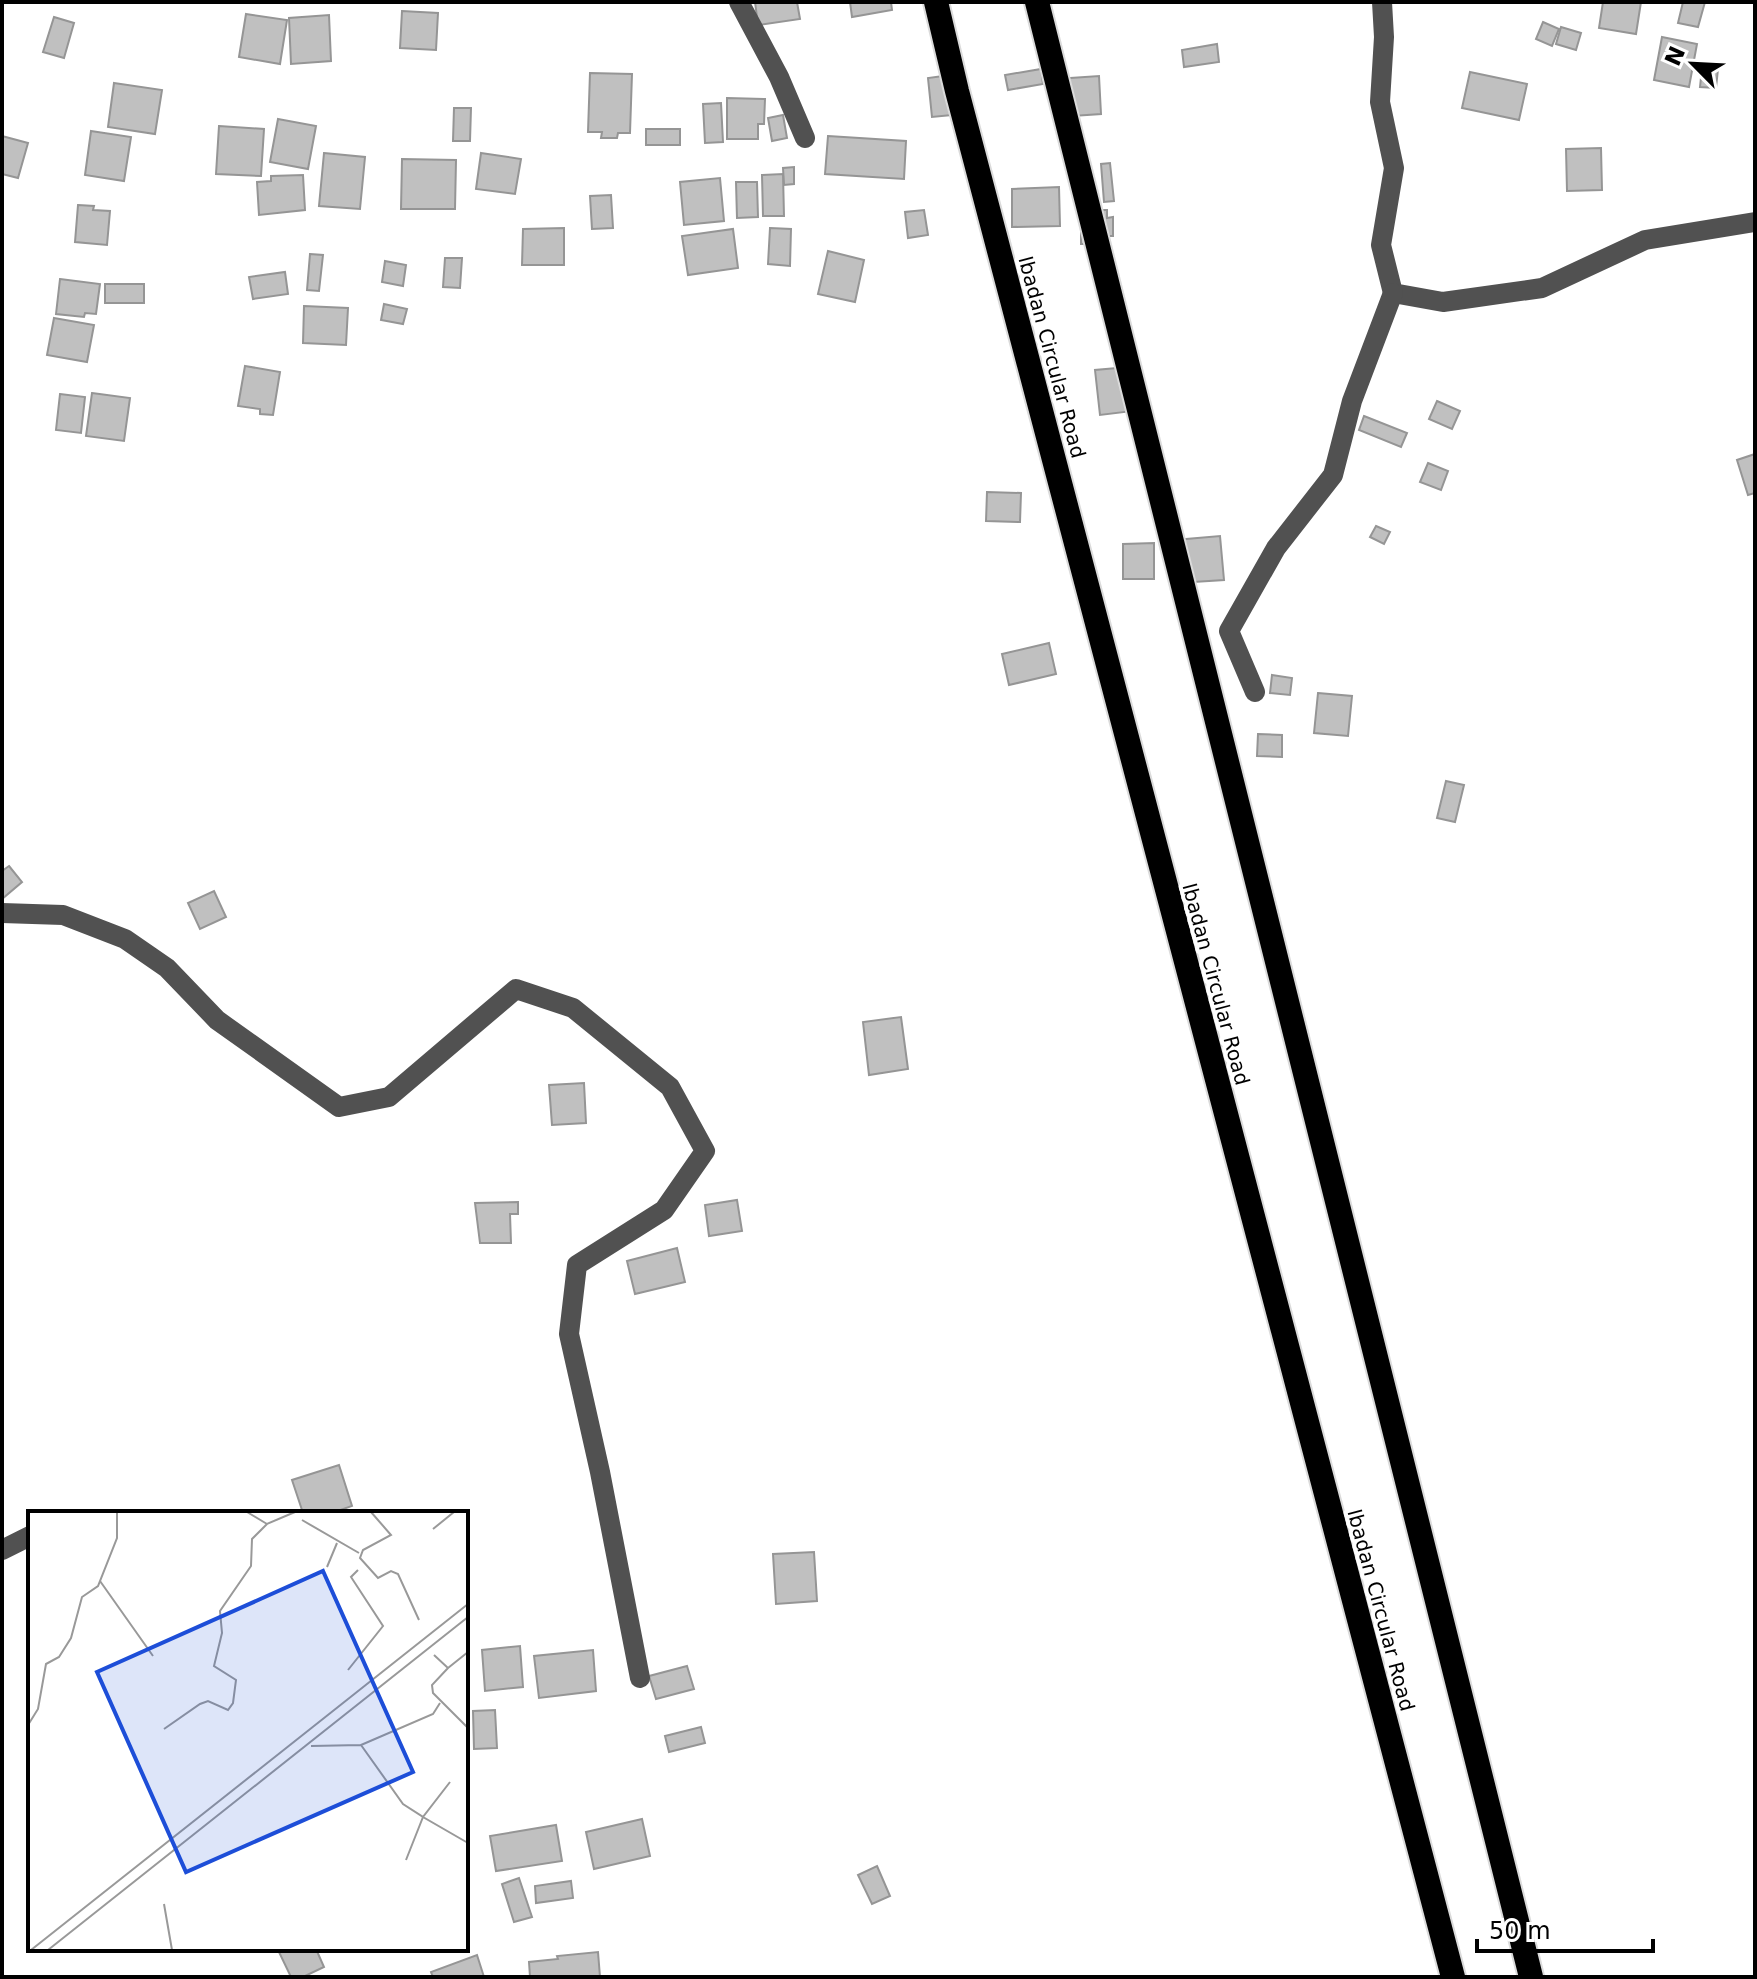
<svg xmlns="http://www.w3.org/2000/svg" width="1757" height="1979" viewBox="0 0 1757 1979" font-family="'DejaVu Sans',sans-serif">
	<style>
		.building { fill: #c0c0c0; stroke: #959595; stroke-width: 2 }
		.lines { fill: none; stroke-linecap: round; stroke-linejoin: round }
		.highway-casing { stroke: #dbdbdb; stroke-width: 28 }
		.minor { stroke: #515151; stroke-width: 20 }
		.highway { stroke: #000; stroke-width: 24 }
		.labels { text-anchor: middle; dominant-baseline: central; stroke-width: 8; stroke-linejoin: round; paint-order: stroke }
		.street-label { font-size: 20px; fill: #000; stroke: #fff }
		.inset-road { fill: none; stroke: #999; stroke-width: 2 }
		.view { fill: #1d4ed8; fill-opacity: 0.15; stroke: #1d4ed8; stroke-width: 4 }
		.inset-edge { fill: none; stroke: #000; stroke-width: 4 }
	</style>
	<rect width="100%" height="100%" fill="#fff"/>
	<g class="building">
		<path d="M 755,2 L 797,2 L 800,19 L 758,25 Z"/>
		<path d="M 850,2 L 891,2 L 892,10 L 852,17 Z"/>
		<path d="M 1603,2 L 1641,2 L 1636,34 L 1599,28 Z"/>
		<path d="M 1683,2 L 1705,2 L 1698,27 L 1678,23 Z"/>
		<path d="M 402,11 L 438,13 L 436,50 L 400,48 Z"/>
		<path d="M 246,14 L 287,20 L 280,64 L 239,57 Z"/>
		<path d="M 329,15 L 331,61 L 291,64 L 289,18 Z"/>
		<path d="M 54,17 L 74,23 L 64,58 L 43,52 Z"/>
		<path d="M 1543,22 L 1559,29 L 1552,46 L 1536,39 Z"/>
		<path d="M 1561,27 L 1581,33 L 1576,50 L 1556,44 Z"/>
		<path d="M 1662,37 L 1697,44 L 1689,87 L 1654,80 Z"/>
		<path d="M 1217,44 L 1219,62 L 1184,67 L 1182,50 Z"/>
		<path d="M 1702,68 L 1718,69 L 1716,88 L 1700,87 Z"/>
		<path d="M 1041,69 L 1043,84 L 1008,90 L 1005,75 Z"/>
		<path d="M 1470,72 L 1527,84 L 1519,120 L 1462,108 Z"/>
		<path d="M 590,73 L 632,74 L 630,133 L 618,133 L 617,138 L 601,138 L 602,132 L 588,132 Z"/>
		<path d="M 958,74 L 962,114 L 932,117 L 928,78 Z"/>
		<path d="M 1099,76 L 1101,114 L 1058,117 L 1056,79 Z"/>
		<path d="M 114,83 L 162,90 L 155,134 L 108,127 Z"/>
		<path d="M 727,98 L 765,99 L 764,124 L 758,124 L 758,139 L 727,139 Z"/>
		<path d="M 721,103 L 723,142 L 705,143 L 703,104 Z"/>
		<path d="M 454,108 L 471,108 L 470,141 L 453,141 Z"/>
		<path d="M 783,115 L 787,138 L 772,141 L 768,118 Z"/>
		<path d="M 278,119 L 316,126 L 308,169 L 270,162 Z"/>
		<path d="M 219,126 L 264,129 L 261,176 L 216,174 Z"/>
		<rect x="646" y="129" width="34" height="16"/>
		<path d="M 91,131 L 131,137 L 124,181 L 85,175 Z"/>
		<path d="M 2,136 L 28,143 L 18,178 L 2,174 Z"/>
		<path d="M 828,136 L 906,141 L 904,179 L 825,174 Z"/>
		<path d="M 1601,148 L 1602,190 L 1567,191 L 1566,149 Z"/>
		<path d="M 324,153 L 365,157 L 360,209 L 319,206 Z"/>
		<path d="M 481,153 L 521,159 L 515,194 L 476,189 Z"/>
		<path d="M 402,159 L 456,160 L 455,209 L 401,209 Z"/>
		<path d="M 1110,163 L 1114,201 L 1104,202 L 1101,164 Z"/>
		<path d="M 794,167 L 794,184 L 784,185 L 783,168 Z"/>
		<path d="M 783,174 L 784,216 L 763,216 L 762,175 Z"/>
		<path d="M 303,175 L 305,210 L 259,215 L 257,182 L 271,181 L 271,176 Z"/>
		<path d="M 720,178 L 724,221 L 684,225 L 680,182 Z"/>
		<path d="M 736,182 L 757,182 L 758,217 L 737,218 Z"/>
		<path d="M 1059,187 L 1060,226 L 1012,227 L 1012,189 Z"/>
		<path d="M 611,195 L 613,228 L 592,229 L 590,196 Z"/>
		<path d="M 78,205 L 94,206 L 93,210 L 110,211 L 107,245 L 75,242 Z"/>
		<path d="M 924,210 L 928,235 L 908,238 L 905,212 Z"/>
		<path d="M 1081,210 L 1107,210 L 1107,218 L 1113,217 L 1113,236 L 1107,236 L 1107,244 L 1081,244 Z"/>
		<path d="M 564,228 L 564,265 L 522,265 L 523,229 Z"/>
		<path d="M 770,228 L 791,229 L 790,266 L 768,264 Z"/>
		<path d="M 733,229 L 738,268 L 688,275 L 682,236 Z"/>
		<path d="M 828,251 L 864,260 L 855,302 L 818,294 Z"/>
		<path d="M 310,254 L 323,255 L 319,291 L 307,290 Z"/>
		<path d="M 445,258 L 462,258 L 460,288 L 443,287 Z"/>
		<path d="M 385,261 L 406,265 L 403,286 L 382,282 Z"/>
		<path d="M 285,272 L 288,294 L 253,299 L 249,277 Z"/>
		<path d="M 60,279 L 100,284 L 96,314 L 85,313 L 84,317 L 56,314 Z"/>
		<rect x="105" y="284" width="39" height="19"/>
		<path d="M 384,304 L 407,309 L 403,324 L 381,320 Z"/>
		<path d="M 304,306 L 348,308 L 346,345 L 303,343 Z"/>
		<path d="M 54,318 L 94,325 L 87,362 L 47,355 Z"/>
		<path d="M 245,366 L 280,372 L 273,415 L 260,414 L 260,409 L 238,406 Z"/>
		<path d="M 1128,367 L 1133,411 L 1100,415 L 1095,370 Z"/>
		<path d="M 92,393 L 130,398 L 124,441 L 86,436 Z"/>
		<path d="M 60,394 L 85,397 L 81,433 L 56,430 Z"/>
		<path d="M 1437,401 L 1460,411 L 1452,429 L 1429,419 Z"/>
		<path d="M 1364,416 L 1407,433 L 1401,447 L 1359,430 Z"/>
		<path d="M 1755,454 L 1755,493 L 1748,495 L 1737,460 Z"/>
		<path d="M 1428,463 L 1448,471 L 1441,490 L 1420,482 Z"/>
		<path d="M 987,492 L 1021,493 L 1020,522 L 986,521 Z"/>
		<path d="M 1376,526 L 1390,532 L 1384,544 L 1370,537 Z"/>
		<path d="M 1220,536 L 1224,580 L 1178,583 L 1175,540 Z"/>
		<path d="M 1154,543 L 1154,579 L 1123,579 L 1123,544 Z"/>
		<path d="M 1049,643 L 1056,674 L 1009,685 L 1002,654 Z"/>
		<path d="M 1272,675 L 1292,678 L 1290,695 L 1270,693 Z"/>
		<path d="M 1318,693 L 1352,696 L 1348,736 L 1314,733 Z"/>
		<path d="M 1258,734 L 1282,735 L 1282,757 L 1257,756 Z"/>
		<path d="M 1446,781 L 1464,785 L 1455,822 L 1437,818 Z"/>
		<path d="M 9,866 L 22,882 L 2,899 L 2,871 Z"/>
		<path d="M 214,891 L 226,917 L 200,929 L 188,903 Z"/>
		<path d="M 901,1017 L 908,1069 L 869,1075 L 863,1022 Z"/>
		<path d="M 584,1083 L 586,1123 L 552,1125 L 549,1085 Z"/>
		<path d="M 737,1200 L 742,1231 L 709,1236 L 705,1205 Z"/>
		<path d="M 518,1202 L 518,1214 L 510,1214 L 511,1243 L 480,1243 L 475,1203 Z"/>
		<path d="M 677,1248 L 685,1282 L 635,1294 L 627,1261 Z"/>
		<path d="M 339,1465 L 352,1506 L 332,1513 L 303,1513 L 292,1480 Z"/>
		<path d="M 814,1552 L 817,1601 L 776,1604 L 773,1554 Z"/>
		<path d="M 520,1646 L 523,1687 L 485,1691 L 482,1650 Z"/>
		<path d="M 593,1650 L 596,1691 L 539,1698 L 534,1656 Z"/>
		<path d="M 687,1666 L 694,1689 L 656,1699 L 649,1676 Z"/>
		<path d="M 495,1710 L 497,1748 L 474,1749 L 473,1711 Z"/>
		<path d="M 701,1727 L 705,1743 L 669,1752 L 665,1736 Z"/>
		<path d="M 642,1819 L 650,1856 L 594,1869 L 586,1832 Z"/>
		<path d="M 556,1825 L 562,1861 L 496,1871 L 490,1836 Z"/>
		<path d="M 877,1866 L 890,1896 L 872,1904 L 858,1875 Z"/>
		<path d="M 519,1878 L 532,1917 L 514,1922 L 502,1884 Z"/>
		<path d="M 571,1881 L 573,1898 L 536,1903 L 535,1886 Z"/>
		<path d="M 316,1949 L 324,1967 L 303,1977 L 291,1977 L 278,1950 Z"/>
		<path d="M 598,1952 L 600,1977 L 525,1977 L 530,1977 L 529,1962 L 558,1959 L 557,1956 Z"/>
		<path d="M 477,1955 L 484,1977 L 433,1977 L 431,1972 Z"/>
	</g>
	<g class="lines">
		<g class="highway-casing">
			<g id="highway">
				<path d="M 936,2 L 957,91 L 1453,1977"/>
				<path d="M 1037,2 L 1531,1977"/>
			</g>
		</g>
		<g class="minor">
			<path d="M 739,2 L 779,77 L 805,138"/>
			<path d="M 1382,2 L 1384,37 L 1380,102 L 1394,168 L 1381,245 L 1393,293 L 1443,302 L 1542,288 L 1645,240 L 1755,222"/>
			<path d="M 1255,692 L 1229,631 L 1276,548 L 1333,475 L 1352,401 L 1393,293"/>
			<path d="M 2,913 L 63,915 L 125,939 L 167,968 L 217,1020 L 339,1107 L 389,1097 L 516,989 L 573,1008 L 670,1087 L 705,1151 L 664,1210 L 577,1265 L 569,1334 L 600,1472 L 640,1678"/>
			<path d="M 2,1550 L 30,1536"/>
		</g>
		<use href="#highway" class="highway"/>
	</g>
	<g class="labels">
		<g class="street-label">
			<text transform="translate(1052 357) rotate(75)">Ibadan Circular Road</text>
			<text transform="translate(1216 984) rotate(75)">Ibadan Circular Road</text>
			<text transform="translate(1381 1610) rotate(75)">Ibadan Circular Road</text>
		</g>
	</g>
	<g transform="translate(28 1511)">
		<rect width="440" height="440" fill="#fff"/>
		<path class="inset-road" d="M 219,1 L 239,13 L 267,1M 343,1 L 363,24 L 335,39 L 332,47 L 350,67 L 363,60 L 370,63 L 391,109M 274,9 L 331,42M 405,18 L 426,1M 299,56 L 309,32M 72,70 L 125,145M 406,144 L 420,157 L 404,174 L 405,182 L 440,217M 420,157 L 440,141M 320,159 L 355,115 L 323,66 L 330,59M 0,214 L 10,198 L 18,153 L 31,146 L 43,127 L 54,86 L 70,75 L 89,27 L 89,1M 136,218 L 172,193 L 180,190 L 200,199 L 205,192 L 208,169 L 186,155 L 194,122 L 192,100 L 223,55 L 224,28 L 239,13M 283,235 L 333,234M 422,271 L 395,306 L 440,332M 378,349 L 395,306 L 375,293 L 333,234 L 405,203 L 412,192M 136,393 L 144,439M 3,439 L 440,93M 20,439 L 440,106"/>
		<path class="view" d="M 295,60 L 385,261 L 158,361 L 69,161 Z"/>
		<rect width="440" height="440" class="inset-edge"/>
	</g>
	<rect width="1757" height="1979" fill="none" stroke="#000000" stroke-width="8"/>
	<g transform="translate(1693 64) rotate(294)" stroke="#ffffff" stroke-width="6" paint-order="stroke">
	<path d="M0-6L14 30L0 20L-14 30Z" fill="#000000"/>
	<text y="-12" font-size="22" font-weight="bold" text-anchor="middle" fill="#000000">N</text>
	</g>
	<path d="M1477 1939v12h176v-12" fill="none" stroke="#000000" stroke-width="4"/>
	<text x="1489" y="1939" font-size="24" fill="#000000" stroke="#ffffff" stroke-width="6" paint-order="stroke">50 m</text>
</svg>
